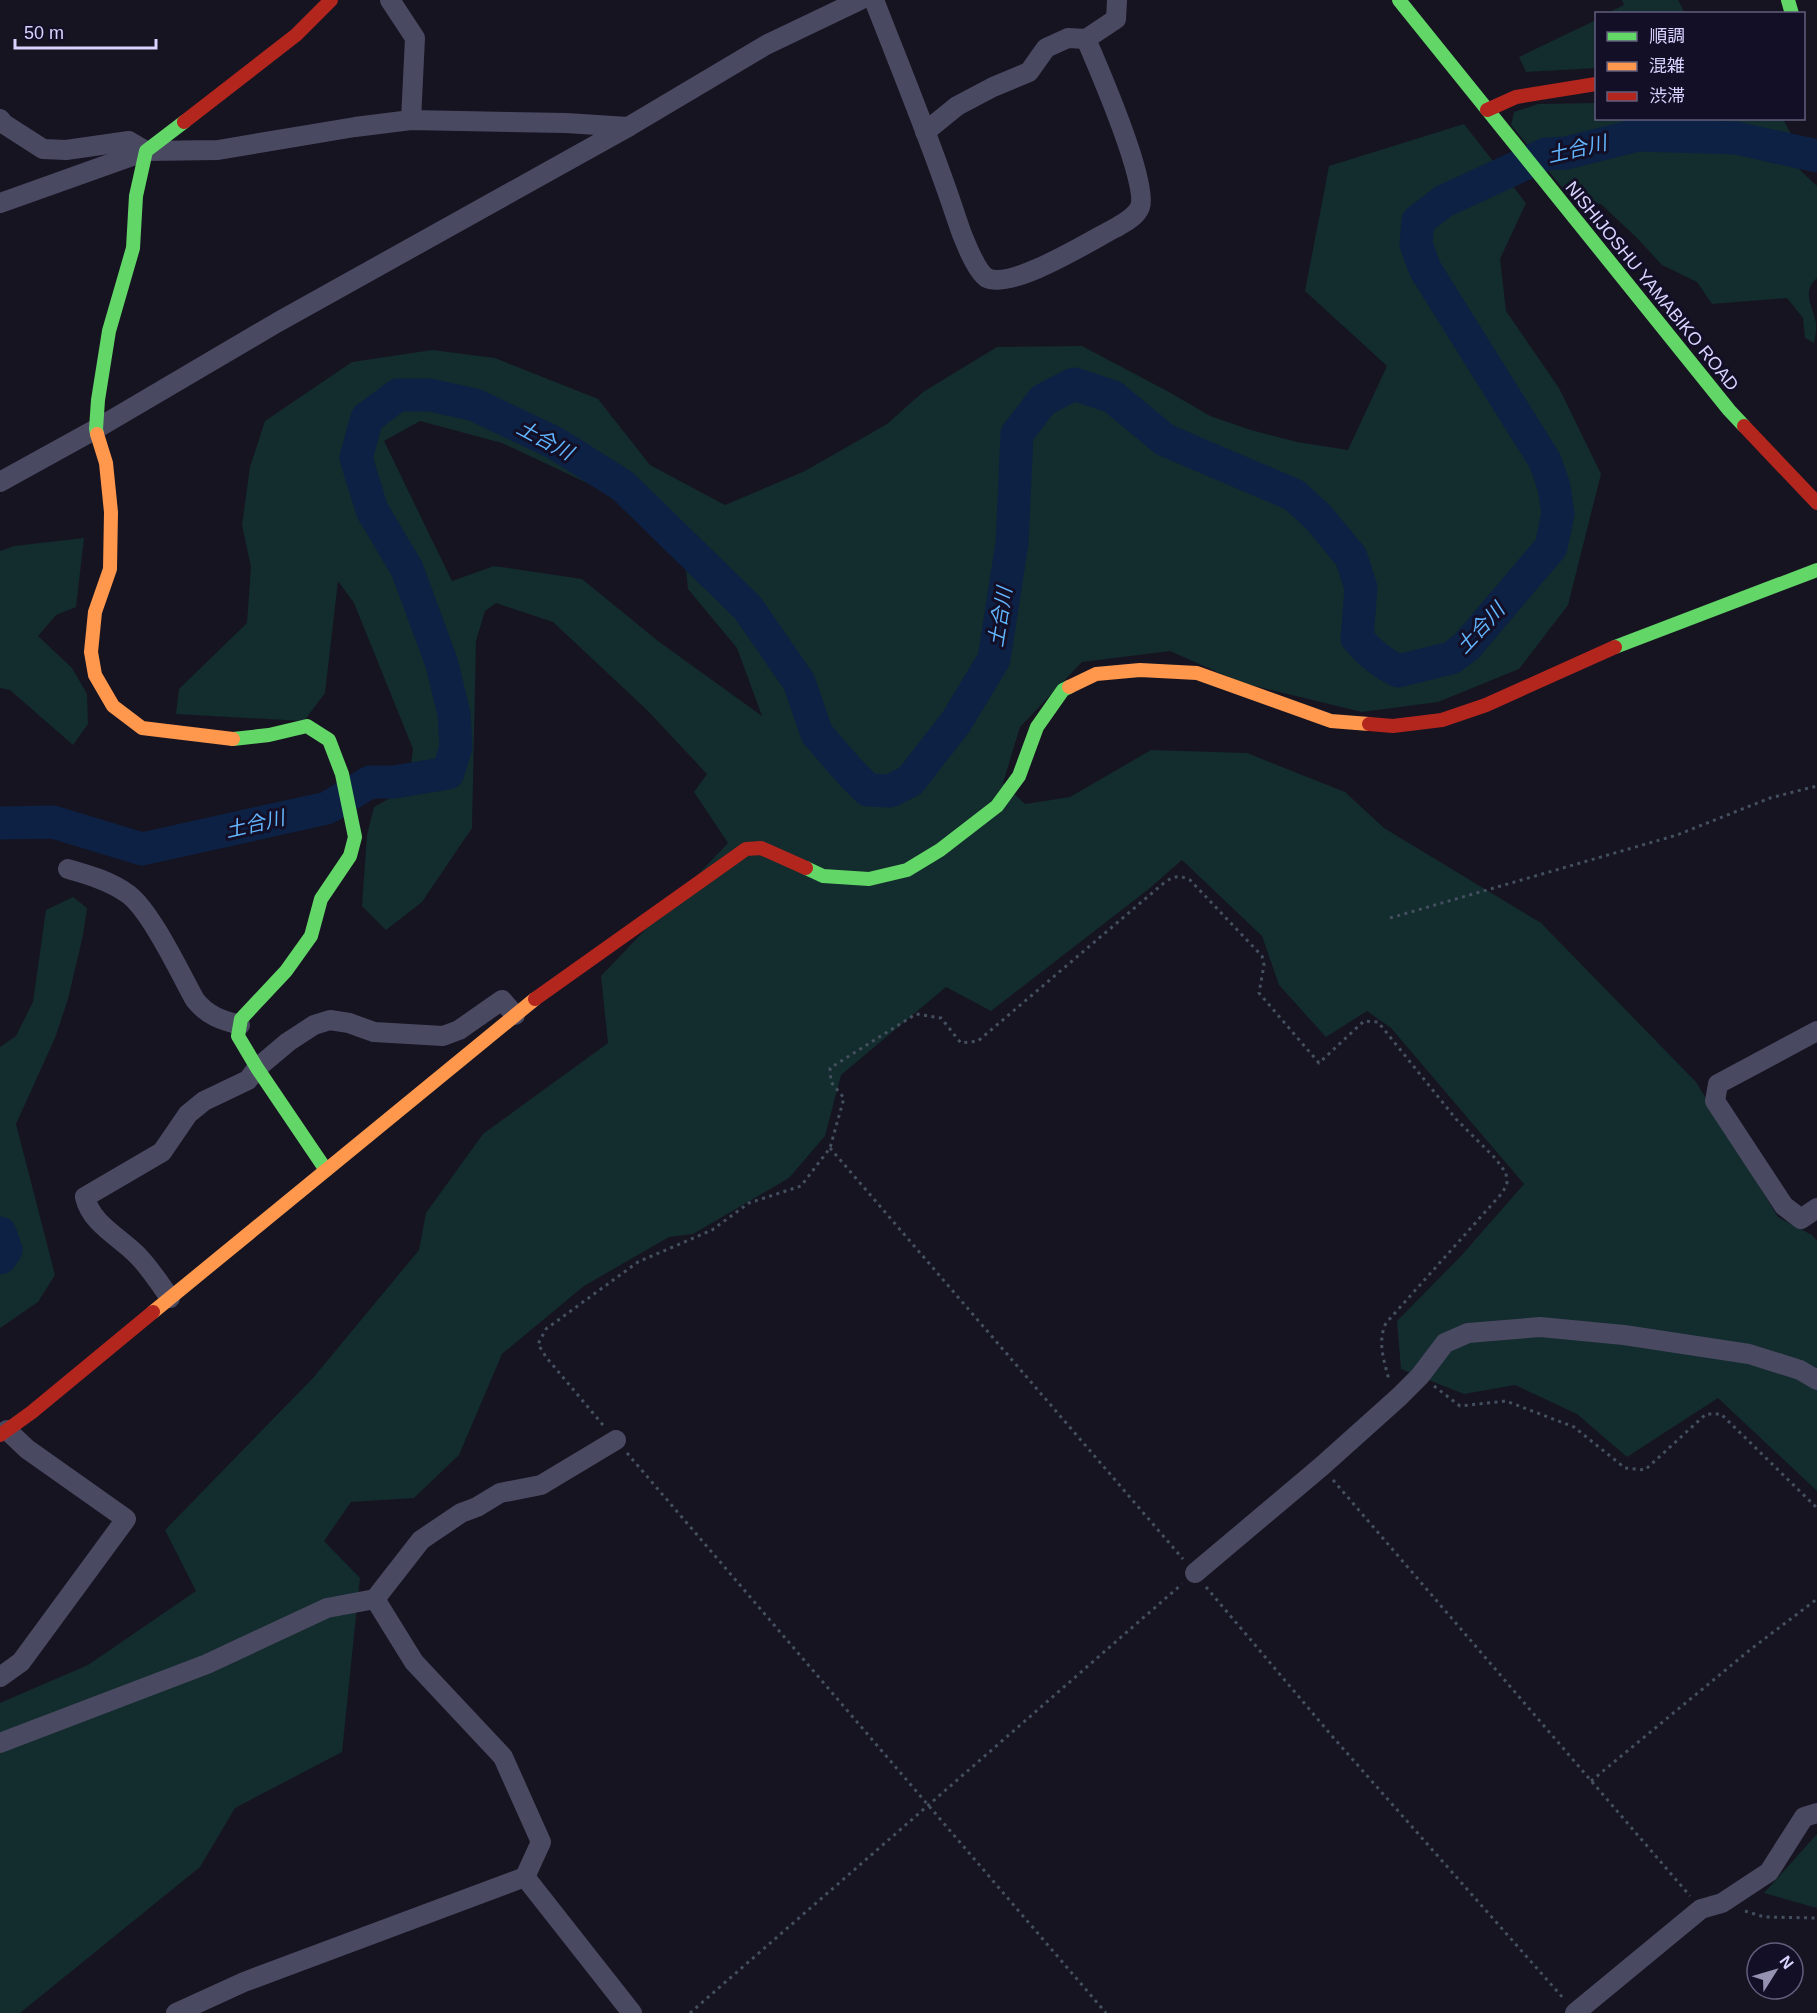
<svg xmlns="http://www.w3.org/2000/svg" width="1817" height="2013" viewBox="0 0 1817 2013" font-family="Arial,'Noto Sans JP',sans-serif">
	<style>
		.green { fill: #132c2d; fill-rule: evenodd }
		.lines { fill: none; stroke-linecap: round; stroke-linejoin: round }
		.river { stroke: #0d2144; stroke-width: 33 }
		.path { stroke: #44505f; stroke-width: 3; stroke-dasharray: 3 4.5; stroke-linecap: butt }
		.street { stroke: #4a4962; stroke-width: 20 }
		.fast { stroke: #63d668; stroke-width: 14 }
		.slow { stroke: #ff974d; stroke-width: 14 }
		.jam { stroke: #b3261e; stroke-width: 14 }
		.labels { text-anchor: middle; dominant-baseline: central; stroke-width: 6; stroke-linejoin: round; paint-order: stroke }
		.street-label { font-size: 18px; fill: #d9d4ff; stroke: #130f26 }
		.water-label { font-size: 20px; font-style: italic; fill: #62b6ff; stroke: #130f26 }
	</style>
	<rect width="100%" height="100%" fill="#161421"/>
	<g class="green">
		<path d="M 1622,0 L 1678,0 L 1685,13 L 1608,13 L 1624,5 Z"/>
		<path d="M 1596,20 L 1596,68 L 1526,72 L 1519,57 Z"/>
		<path d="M 1596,103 L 1596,118 L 1783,119 L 1792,136 L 1800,170 L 1817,186 L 1817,278 C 1801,292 1813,306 1816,323 C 1817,329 1815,337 1814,343 L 1805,338 L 1803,318 L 1787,298 L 1712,304 L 1697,282 L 1662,265 L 1638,239 L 1601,204 L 1574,202 L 1511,125 L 1514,112 L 1538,104 Z"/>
		<path d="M 1464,124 L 1526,203 L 1500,259 L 1506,311 L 1559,388 L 1601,474 L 1568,605 L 1519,669 L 1438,702 L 1362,712 L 1242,683 L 1170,651 L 1082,662 L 1020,727 L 1003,783 L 1025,804 L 1070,797 L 1151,750 L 1247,753 L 1345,792 L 1384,828 L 1541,923 L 1696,1082 L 1778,1217 L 1812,1235 L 1817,1241 L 1817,1491 L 1718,1398 L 1627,1457 L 1577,1414 L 1515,1385 L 1464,1394 L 1401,1369 L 1397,1321 L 1461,1256 L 1524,1184 L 1391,1028 L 1367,1011 L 1326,1037 L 1279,985 L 1262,936 L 1182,860 L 1150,888 L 991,1011 L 946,987 L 841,1075 L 825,1136 L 789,1178 L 693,1234 L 669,1237 L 584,1286 L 502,1354 L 459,1455 L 414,1498 L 351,1502 L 324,1541 L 360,1578 L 342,1752 L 235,1808 L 200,1867 L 20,2013 L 0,2013 L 0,1703 L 88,1665 L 196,1591 L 165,1530 L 313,1378 L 419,1250 L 426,1213 L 483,1134 L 608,1043 L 601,976 L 728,843 L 694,792 L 707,774 L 647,710 L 553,622 L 496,603 L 485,611 L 476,641 L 472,828 L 422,902 L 386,930 L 362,906 L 367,835 L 374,807 L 408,788 L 413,749 L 354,603 L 338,581 L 325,693 L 304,721 L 176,714 L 179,689 L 247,623 L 251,567 L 242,525 L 250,467 L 265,421 L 352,362 L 432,350 L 495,358 L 598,399 L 650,465 L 725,505 L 805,471 L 887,424 L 923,392 L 997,347 L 1082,346 L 1169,392 L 1210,416 L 1251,430 L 1297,442 L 1348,450 L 1387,366 L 1305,291 L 1329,166 ZM 420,421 L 502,443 L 602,490 L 655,533 L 686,569 L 688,589 L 737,648 L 762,716 L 658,641 L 582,579 L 494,566 L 452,581 L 384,441 Z"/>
		<path d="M 84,538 L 76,607 L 56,615 L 38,636 L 72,668 L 87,694 L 88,724 L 73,745 L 10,690 L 0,688 L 0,551 L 14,546 Z"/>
		<path d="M 73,897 L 87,908 L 83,935 L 68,999 L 55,1038 L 16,1124 L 55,1275 L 38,1302 L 0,1328 L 0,1047 L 16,1036 L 33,1002 L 46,910 Z"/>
		<path d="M 1817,1834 L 1817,1908 L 1764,1893 Z"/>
	</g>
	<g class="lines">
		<g class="river">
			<path d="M 0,823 L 53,822 L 142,849 L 327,808 L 370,782 L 394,782 L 448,773 L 456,747 L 454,714 L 442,664 L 407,569 L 372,510 L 356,458 L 367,418 L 398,395 L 430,395 L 475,405 L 555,443 L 623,486 L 748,608 L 799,682 L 817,734 L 851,773 L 868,790 L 890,791 L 910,781 L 956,722 L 994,659 L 1012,543 L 1017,434 L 1043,400 L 1074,384 L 1113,397 L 1165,440 L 1294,495 L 1319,518 L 1351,557 L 1361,588 L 1357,638 C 1369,653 1382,663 1398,671 L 1451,658 L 1466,647 L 1551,547 L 1558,514 L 1554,487 L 1545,461 L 1425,269 L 1416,244 L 1418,221 L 1444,201 L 1546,154 L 1566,153 L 1638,135 L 1736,138 L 1817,156"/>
			<path d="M 0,1233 L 6,1250 L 0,1258"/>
		</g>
		<g class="path">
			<path d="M 1390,918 L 1677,835 L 1770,798 L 1817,786"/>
			<path d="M 830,1148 L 1183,1559"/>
			<path d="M 1434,1386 L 1460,1406 L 1506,1401 L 1574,1427 L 1625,1468 L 1645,1470 L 1706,1414 L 1721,1414 L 1817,1508"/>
			<path d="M 603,1425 L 546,1357 L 538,1344 L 546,1329 L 638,1262 L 712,1230 L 749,1203 L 801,1186 L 830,1148 L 844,1098 L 831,1082 L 830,1068 L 916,1014 L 941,1018 L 961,1043 L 978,1041 L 1165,882 C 1174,876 1180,875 1190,880 L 1262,956 L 1264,965 L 1259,993 L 1319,1063 L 1364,1021 L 1378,1022 L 1456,1119 L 1495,1158 L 1506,1173 L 1507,1183 L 1503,1192 L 1386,1323 C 1377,1342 1384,1360 1389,1380"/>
			<path d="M 627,1453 L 1106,2013"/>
			<path d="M 1333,1480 L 1690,1896"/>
			<path d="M 1206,1587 L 1332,1736 L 1564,1999"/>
			<path d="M 1591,1781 L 1751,1649 L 1817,1599"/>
			<path d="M 1745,1911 L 1764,1917 L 1817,1918"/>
			<path d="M 690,2013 L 1182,1584"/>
		</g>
		<g class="street">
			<path d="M 390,0 L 415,38 L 411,120"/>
			<path d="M 874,0 C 902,72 932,144 956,217 C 960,230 975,271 987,278 C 1012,290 1090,241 1115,228 C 1124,223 1136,217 1140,207 C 1149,184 1098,67 1086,39 L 1116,19 L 1117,0"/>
			<path d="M 0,119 L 4,124 L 43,149 L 66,150 L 129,141 L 146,151"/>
			<path d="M 925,132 L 957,106 L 993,87 L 1029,72 L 1046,48 L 1068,38 L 1086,39"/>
			<path d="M 0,203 L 146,151 L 218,150 L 355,127 L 411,120 L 566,123 L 628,127"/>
			<path d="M 0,482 L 96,429 L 278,322 L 628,127 L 766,45 L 860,0"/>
			<path d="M 68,869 C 89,875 110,881 128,894 C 151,911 180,973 195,1000 C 208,1016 221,1020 240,1025"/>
			<path d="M 1817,1031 L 1718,1084 L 1715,1101 L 1784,1206 L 1801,1219 L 1817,1208"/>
			<path d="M 170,1298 C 160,1284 150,1268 138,1256 C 120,1237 91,1224 85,1197 L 162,1152 L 188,1114 L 204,1101 L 248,1080 L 257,1068 L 288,1042 L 314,1025 L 330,1020 L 349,1023 L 374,1032 L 443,1036 L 459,1030 L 502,1000 L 515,1015"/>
			<path d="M 1195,1573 L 1322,1466 L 1399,1397 L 1420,1376 L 1445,1343 L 1468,1333 L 1540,1327 L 1624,1335 L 1749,1354 L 1800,1370 L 1817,1380"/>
			<path d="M 0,1677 L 21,1662 L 126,1519 L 27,1449 L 7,1430"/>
			<path d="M 0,1743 L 207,1664 L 327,1608 L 375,1599 L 421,1540 L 461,1513 L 477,1507 L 500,1493 L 541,1485 L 616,1440"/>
			<path d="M 525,1877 L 632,2013"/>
			<path d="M 176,2013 L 244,1982 L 525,1877 L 541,1842 L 503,1757 L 414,1662 L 375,1599"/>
			<path d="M 1575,2013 L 1701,1909 L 1722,1903 L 1769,1872 L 1804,1817 L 1817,1813"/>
		</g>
		<g class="fast">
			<path d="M 1399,0 L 1729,410 L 1744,426"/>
			<path d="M 1788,0 L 1792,14"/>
			<path d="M 97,434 L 96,429 L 98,400 L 109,331 L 133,248 L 136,196 L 146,151 L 184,122"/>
			<path d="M 1615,647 L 1817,570"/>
			<path d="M 233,739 L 269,735 L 307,726 L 329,740 L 342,774 L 355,837 L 350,856 L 321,899 L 311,936 L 286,971 L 241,1019 L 238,1036 L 257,1068 L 326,1170"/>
			<path d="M 806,868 L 823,876 L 869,879 L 907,870 L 940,850 L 997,806 L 1019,776 L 1037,727 L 1063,690 L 1069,687"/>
		</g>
		<g class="slow">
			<path d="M 97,434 L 106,463 L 111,512 L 110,569 L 95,612 L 91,652 L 95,675 L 113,706 L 142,728 L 233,739"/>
			<path d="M 1069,687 L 1096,674 L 1140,670 L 1197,673 L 1331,721 L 1369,724"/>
			<path d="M 153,1312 L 535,999"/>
		</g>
		<g class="jam">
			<path d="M 1487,110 L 1516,97 L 1596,84"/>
			<path d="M 184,122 L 296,35 L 331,0"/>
			<path d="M 1744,426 L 1817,503"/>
			<path d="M 1369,724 L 1393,726 L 1442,720 L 1486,705 L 1615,647"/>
			<path d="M 535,999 L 746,849 L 761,848 L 806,868"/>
			<path d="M 0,1435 L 32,1412 L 153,1312"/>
		</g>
	</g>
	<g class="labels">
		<g class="street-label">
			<text transform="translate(1652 286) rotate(51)">NISHIJOSHU YAMABIKO ROAD</text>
		</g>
		<g class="water-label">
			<text transform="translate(1577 149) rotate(-13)">土合川</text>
			<text transform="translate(545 440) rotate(28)">土合川</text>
			<text transform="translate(1000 617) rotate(-81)">土合川</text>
			<text transform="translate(1480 628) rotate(-47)">土合川</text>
			<text transform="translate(255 824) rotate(-13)">土合川</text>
		</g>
	</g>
	<rect x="1595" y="12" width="210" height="108" fill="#130f26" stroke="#625e7d" stroke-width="1.5"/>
	<rect x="1607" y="32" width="30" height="9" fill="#63d668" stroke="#625e7d" stroke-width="1.5"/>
	<text x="1649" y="42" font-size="18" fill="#d9d4ff">順調</text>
	<rect x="1607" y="62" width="30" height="9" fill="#ff974d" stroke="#625e7d" stroke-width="1.5"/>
	<text x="1649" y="72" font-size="18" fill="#d9d4ff">混雑</text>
	<rect x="1607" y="92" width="30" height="9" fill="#b3261e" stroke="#625e7d" stroke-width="1.5"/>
	<text x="1649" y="102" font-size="18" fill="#d9d4ff">渋滞</text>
	<g transform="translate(1775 1971) rotate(53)"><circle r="28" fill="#130f26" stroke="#625e7d" stroke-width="1.5"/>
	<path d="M0-4.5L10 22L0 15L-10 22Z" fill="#9591b1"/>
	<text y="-9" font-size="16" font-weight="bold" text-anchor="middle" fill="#d9d4ff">N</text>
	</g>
	<path d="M15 39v9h141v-9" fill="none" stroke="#d9d4ff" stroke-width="3"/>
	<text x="24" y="39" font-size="18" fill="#d9d4ff" stroke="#130f26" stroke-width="4.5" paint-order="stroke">50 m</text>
</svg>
